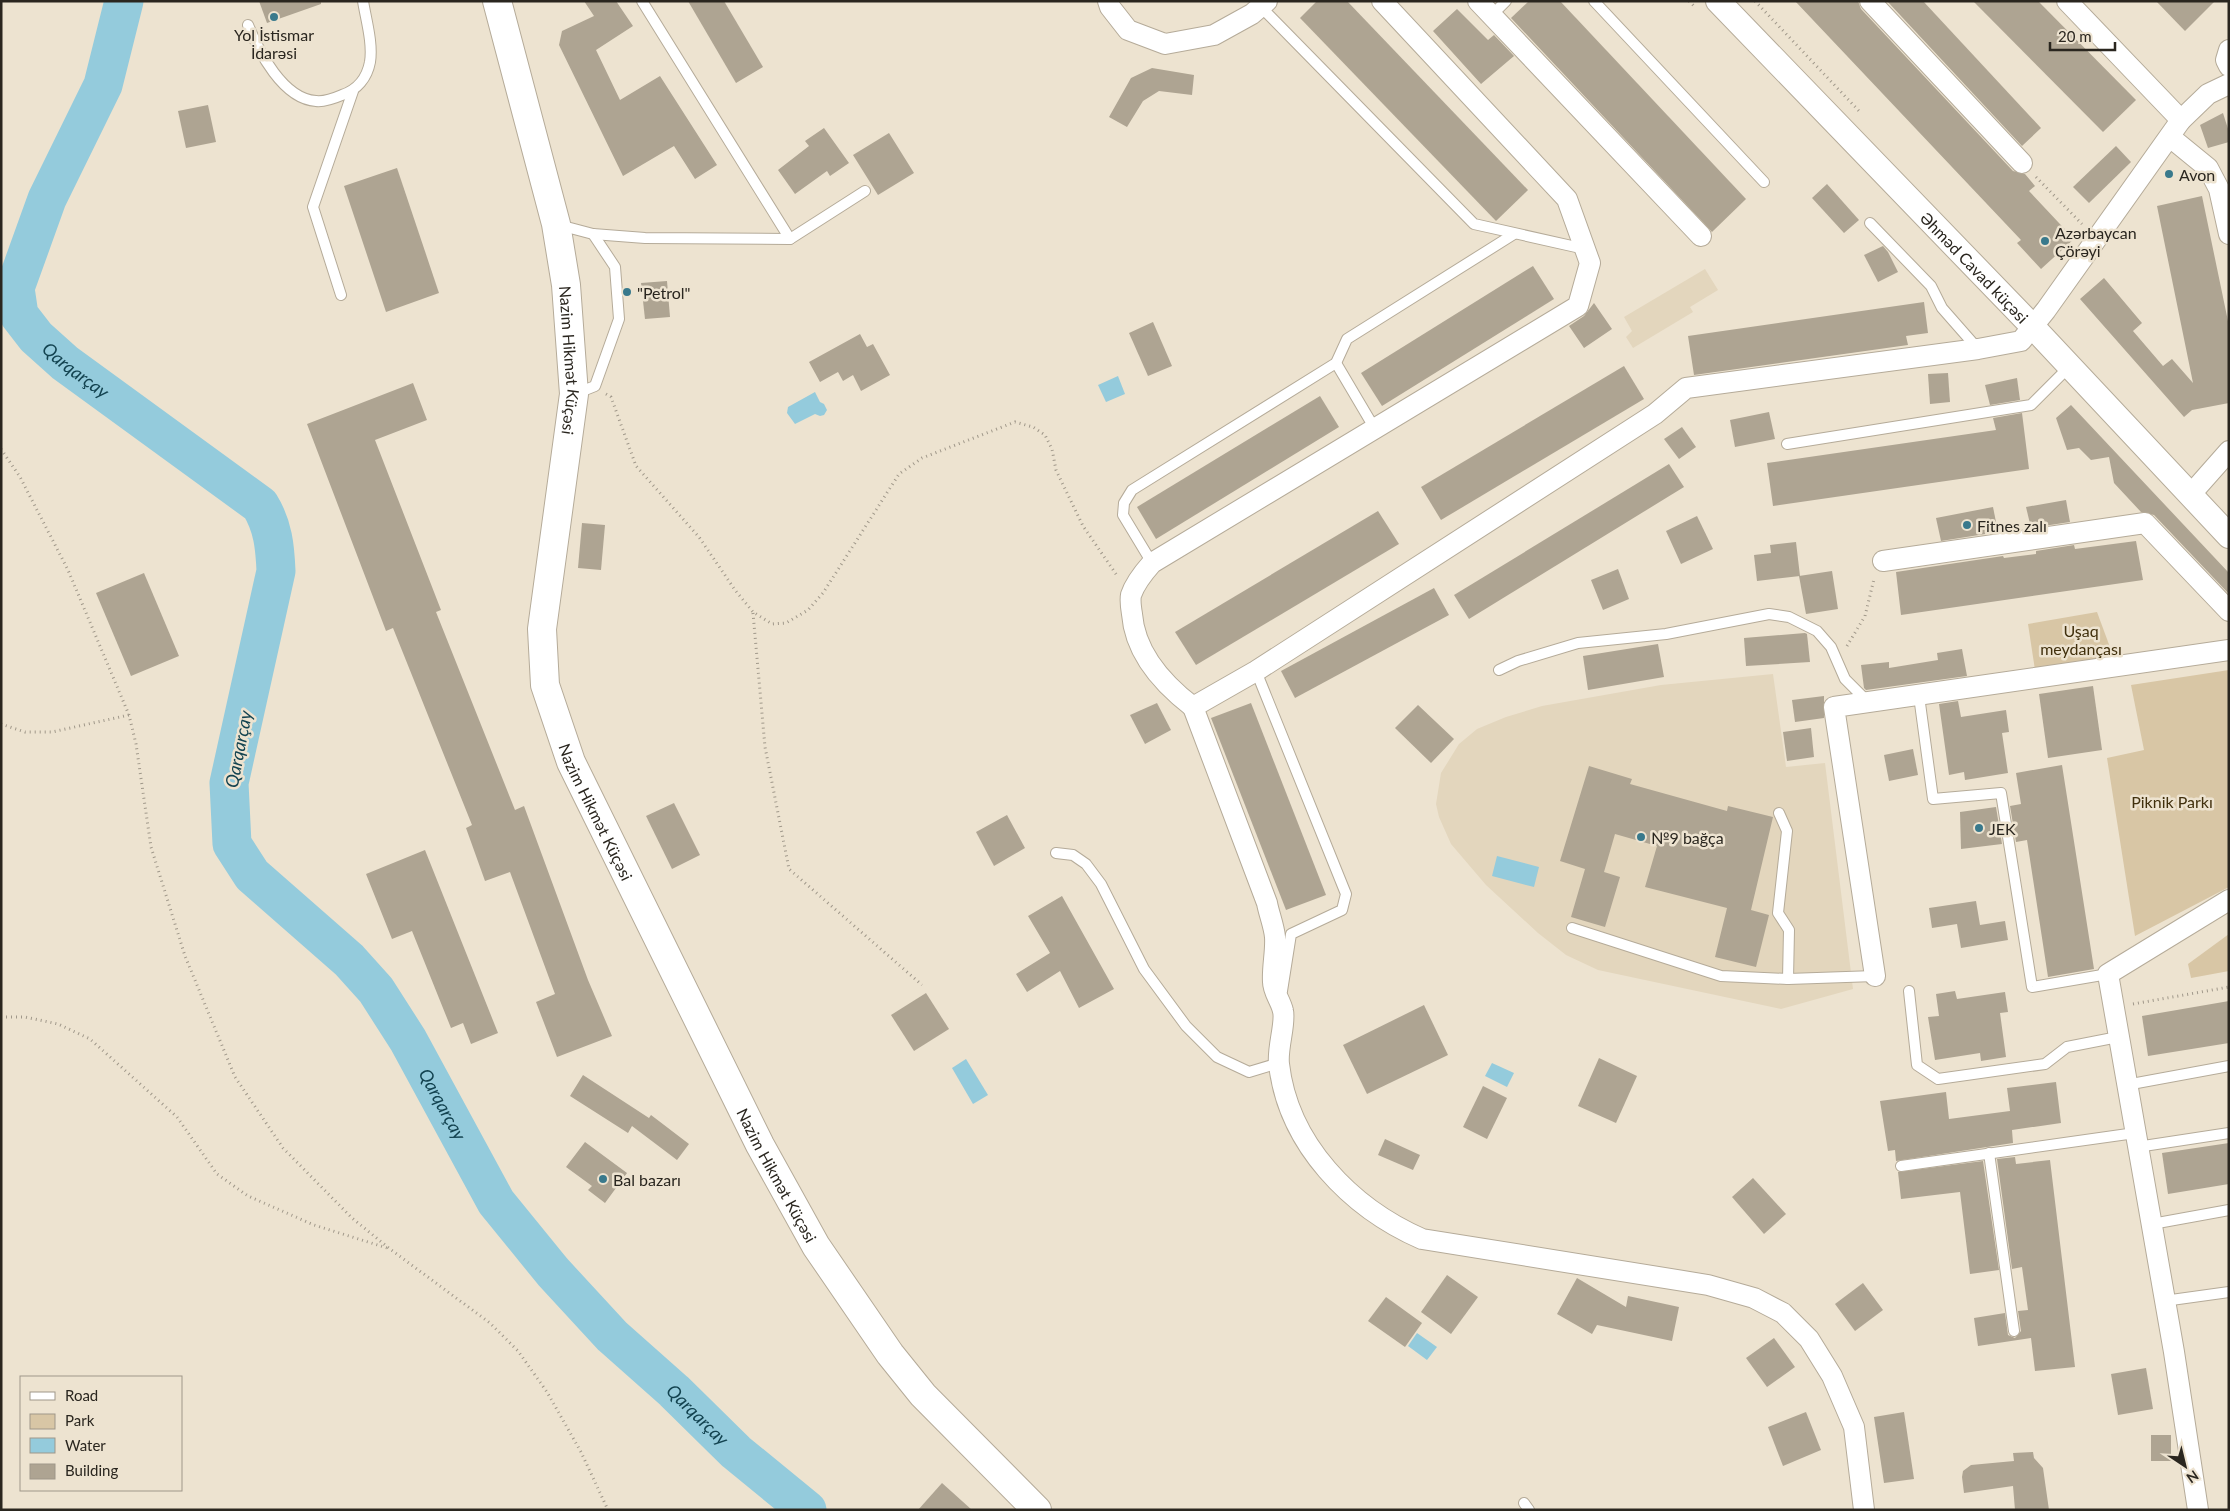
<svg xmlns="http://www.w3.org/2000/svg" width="2230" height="1511" viewBox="0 0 2230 1511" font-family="Lato,sans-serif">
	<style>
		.built { fill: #e3d6bd }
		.green { fill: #d8c6a5 }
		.water { fill: #94cbdc }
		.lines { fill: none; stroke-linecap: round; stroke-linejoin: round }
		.river { stroke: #94cbdc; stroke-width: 39 }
		.building { fill: #aea492 }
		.service-casing { stroke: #b5ab99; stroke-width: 12 }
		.minor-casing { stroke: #b5ab99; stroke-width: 22 }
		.tertiary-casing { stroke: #b5ab99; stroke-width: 26 }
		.primary-casing { stroke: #b5ab99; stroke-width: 30 }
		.path { stroke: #a0988a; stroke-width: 3; stroke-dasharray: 1 4; stroke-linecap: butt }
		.service { stroke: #fff; stroke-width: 10 }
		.minor { stroke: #fff; stroke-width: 20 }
		.tertiary { stroke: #fff; stroke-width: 24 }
		.primary { stroke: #fff; stroke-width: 28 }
		.poi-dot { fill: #39798c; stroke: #ede3d0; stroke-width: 2 }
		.labels { text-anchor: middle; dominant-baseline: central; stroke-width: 5; stroke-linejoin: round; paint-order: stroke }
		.poi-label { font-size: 16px; fill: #2a261f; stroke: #ede3d0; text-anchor: start }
		.street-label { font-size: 16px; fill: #2a261f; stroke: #ede3d0 }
		.park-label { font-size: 16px; fill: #41300d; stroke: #ede3d0 }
		.water-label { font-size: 18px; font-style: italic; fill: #134350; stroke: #ede3d0 }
	</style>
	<rect width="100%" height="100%" fill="#ede3d0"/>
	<g class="built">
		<path d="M 1705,269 L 1718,290 L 1690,307 L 1693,312 L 1633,348 L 1626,337 L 1632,331 L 1624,317 Z"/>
		<path d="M 1773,674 L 1786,767 L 1825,763 L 1853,989 L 1781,1009 L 1598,970 L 1566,955 L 1538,933 L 1486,885 L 1451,844 L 1439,817 L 1436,804 L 1441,773 L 1459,744 L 1477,729 L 1506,717 L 1542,706 L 1661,685 Z"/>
	</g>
	<g class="green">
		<path d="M 2097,612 L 2114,658 L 2035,670 L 2028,624 Z"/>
		<path d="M 2229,670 L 2229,887 L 2135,936 L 2107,758 L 2144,750 L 2131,685 Z"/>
		<path d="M 2229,934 L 2229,971 L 2191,978 L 2188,964 Z"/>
	</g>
	<g class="water">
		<path d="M 1118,376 L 1125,394 L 1106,402 L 1098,385 Z"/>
		<path d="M 815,392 L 820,402 L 824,404 L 827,410 L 824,415 L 820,416 L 815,414 L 795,424 L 787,413 L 788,407 Z"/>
		<path d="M 1497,856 L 1539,867 L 1534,887 L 1492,876 Z"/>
		<path d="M 966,1059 L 988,1095 L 973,1104 L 952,1068 Z"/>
		<path d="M 1492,1063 L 1514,1073 L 1507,1087 L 1485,1076 Z"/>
		<path d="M 1417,1333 L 1437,1347 L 1427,1360 L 1408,1346 Z"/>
	</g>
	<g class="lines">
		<path class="river" id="s1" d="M 124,1 L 103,85 L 47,199 L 15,288 L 19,315 L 36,337 L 65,363 L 260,505 C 273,526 275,547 276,571 L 229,783 L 232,844 L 252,875 L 349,960 L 376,990 L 408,1040 L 496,1202 L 553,1272 L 612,1336 L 674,1391 L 736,1452 L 807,1510"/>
	</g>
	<g class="building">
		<path d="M 259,1 L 321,1 L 321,4 L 267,23 Z"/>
		<path d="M 584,1 L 616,1 L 633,26 L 596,50 L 620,100 L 660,76 L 717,165 L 695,179 L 674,146 L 623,176 L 559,45 L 562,31 L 594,16 Z"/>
		<path d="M 688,1 L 724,1 L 763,67 L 736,83 Z"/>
		<path d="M 1317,1 L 1347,1 L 1528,190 L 1496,221 L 1300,18 Z"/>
		<path d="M 1529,1 L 1560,1 L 1746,199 L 1712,232 L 1511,18 Z"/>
		<path d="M 1795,1 L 1858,1 L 1861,9 L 2013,171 L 2025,174 L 2035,186 L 2029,191 L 2074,239 L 2041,269 L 2017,243 L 2021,240 Z"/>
		<path d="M 1887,1 L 1923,1 L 2041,128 L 2022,146 Z"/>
		<path d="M 1973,1 L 2038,1 L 2136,100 L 2103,132 Z"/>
		<path d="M 2156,1 L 2215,1 L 2185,31 Z"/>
		<path d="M 1457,9 L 1488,40 L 1494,35 L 1514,56 L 1481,84 L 1433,31 Z"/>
		<path d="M 1152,68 L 1194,75 L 1192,95 L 1159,91 L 1143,101 L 1127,127 L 1109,117 L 1131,78 Z"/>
		<path d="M 208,105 L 216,142 L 186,148 L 178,111 Z"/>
		<path d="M 2223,113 L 2229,132 L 2229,142 L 2208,148 L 2200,125 Z"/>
		<path d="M 824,128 L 849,163 L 830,176 L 827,171 L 795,194 L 778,170 L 809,146 L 805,141 Z"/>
		<path d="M 889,133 L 914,173 L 878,195 L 853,155 Z"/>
		<path d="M 2116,146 L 2131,162 L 2089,203 L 2073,187 Z"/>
		<path d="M 397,168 L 439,293 L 386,312 L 344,186 Z"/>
		<path d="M 1827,184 L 1859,220 L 1844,233 L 1812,198 Z"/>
		<path d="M 2202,196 L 2229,326 L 2229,403 L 2192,410 L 2184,417 L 2080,299 L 2104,278 L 2142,323 L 2133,331 L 2163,366 L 2172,359 L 2193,383 L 2157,206 Z"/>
		<path d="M 1883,246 L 1888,252 L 1898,272 L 1878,282 L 1864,255 Z"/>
		<path d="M 1533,266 L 1554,299 L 1382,406 L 1361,373 Z"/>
		<path d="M 667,281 L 670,317 L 645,319 L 641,283 Z"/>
		<path d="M 1924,302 L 1928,333 L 1906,336 L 1908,345 L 1694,375 L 1688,336 Z"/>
		<path d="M 1594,303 L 1612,329 L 1584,348 L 1569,326 L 1584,316 Z"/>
		<path d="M 1153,322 L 1172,366 L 1148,376 L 1129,333 Z"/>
		<path d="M 860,334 L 867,347 L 873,344 L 890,375 L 861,391 L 853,375 L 843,381 L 838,372 L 820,382 L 809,362 Z"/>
		<path d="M 1624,366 L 1644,399 L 1441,520 L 1421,487 Z"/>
		<path d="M 1948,373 L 1950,402 L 1930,404 L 1928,374 Z"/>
		<path d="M 2017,378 L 2020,400 L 1990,405 L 1985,385 Z"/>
		<path d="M 413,383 L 427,420 L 375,440 L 441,610 L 436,612 L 515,810 L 524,806 L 588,980 L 612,1036 L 557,1057 L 536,1002 L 555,994 L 510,872 L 485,881 L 466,828 L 472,825 L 393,628 L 386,631 L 307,424 Z"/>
		<path d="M 1320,396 L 1339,427 L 1156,539 L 1137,507 Z"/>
		<path d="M 2071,405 L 2229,573 L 2229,594 L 2154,515 L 2141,512 L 2114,483 L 2109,457 L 2091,460 L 2079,448 L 2067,450 L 2056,418 Z"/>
		<path d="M 1769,412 L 1775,439 L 1735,447 L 1730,420 Z"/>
		<path d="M 2022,413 L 2029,469 L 1773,506 L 1767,463 L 1996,430 L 1993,418 Z"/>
		<path d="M 1682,427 L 1696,447 L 1679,459 L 1664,439 Z"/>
		<path d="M 1669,464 L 1684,487 L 1469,619 L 1454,595 Z"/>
		<path d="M 2066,500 L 2070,522 L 2031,528 L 2026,507 Z"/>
		<path d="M 1993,507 L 1998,532 L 1941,541 L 1936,518 Z"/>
		<path d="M 1378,511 L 1399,544 L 1196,665 L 1175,632 Z"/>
		<path d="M 1697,516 L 1713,549 L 1681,564 L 1666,531 Z"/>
		<path d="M 582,523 L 605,525 L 601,570 L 578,568 Z"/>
		<path d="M 2136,541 L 2143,580 L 1901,615 L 1896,572 L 2003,556 L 2004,558 L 2036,554 L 2036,551 L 2074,545 L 2075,549 Z"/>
		<path d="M 1796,542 L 1800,576 L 1757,581 L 1754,555 L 1771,553 L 1770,545 Z"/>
		<path d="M 1618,569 L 1629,599 L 1603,610 L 1591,580 Z"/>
		<path d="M 1832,571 L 1838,609 L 1806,614 L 1799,576 Z"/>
		<path d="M 144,573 L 179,656 L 131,676 L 96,593 Z"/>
		<path d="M 1434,588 L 1449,615 L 1295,698 L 1281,671 Z"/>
		<path d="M 1805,633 L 1807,634 L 1810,662 L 1746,666 L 1744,638 Z"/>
		<path d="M 1658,644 L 1664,677 L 1588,690 L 1583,656 Z"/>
		<path d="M 1962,649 L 1967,676 L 1866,690 L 1864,688 L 1861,665 L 1889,662 L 1889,668 L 1938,660 L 1937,653 Z"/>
		<path d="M 2093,686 L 2102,750 L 2048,758 L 2039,694 Z"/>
		<path d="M 1824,696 L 1824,718 L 1795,722 L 1792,700 Z"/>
		<path d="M 1958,701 L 1961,717 L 2006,710 L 2009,732 L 2002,733 L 2008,773 L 1965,780 L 1964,772 L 1949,775 L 1939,704 Z"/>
		<path d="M 1157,703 L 1171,730 L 1145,744 L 1130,715 Z"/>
		<path d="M 1251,703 L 1326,895 L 1286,910 L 1211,718 Z"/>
		<path d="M 1418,705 L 1454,739 L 1431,763 L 1395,728 Z"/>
		<path d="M 1811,728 L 1814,757 L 1787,761 L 1783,732 Z"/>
		<path d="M 1913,749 L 1918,775 L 1889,781 L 1884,755 Z"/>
		<path d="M 2062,765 L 2094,969 L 2048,977 L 2027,840 L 2016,842 L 2010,806 L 2021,804 L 2016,773 Z"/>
		<path d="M 1589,766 L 1632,779 L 1630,784 L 1727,811 L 1728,806 L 1773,817 L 1751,910 L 1769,915 L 1756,967 L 1715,957 L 1727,908 L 1645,887 L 1657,846 L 1615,834 L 1604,872 L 1620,877 L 1605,927 L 1571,917 L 1585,869 L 1560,861 Z"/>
		<path d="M 674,803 L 700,855 L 672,869 L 646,816 Z"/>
		<path d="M 1996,807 L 2002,844 L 1961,849 L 1960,812 Z"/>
		<path d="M 1007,815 L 1025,848 L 994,866 L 976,832 Z"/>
		<path d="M 425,850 L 498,1033 L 471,1044 L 463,1023 L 451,1028 L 412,931 L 392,939 L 366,874 Z"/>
		<path d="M 1062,896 L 1114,989 L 1079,1008 L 1060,971 L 1027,992 L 1016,974 L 1050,953 L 1028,916 Z"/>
		<path d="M 1976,901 L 1980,925 L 2005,921 L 2008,940 L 1961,948 L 1957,924 L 1932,928 L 1929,908 Z"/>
		<path d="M 1955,991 L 1957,999 L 2005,992 L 2008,1012 L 2000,1013 L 2006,1057 L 1981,1061 L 1980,1053 L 1935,1060 L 1928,1017 L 1939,1016 L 1936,994 Z"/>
		<path d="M 926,993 L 949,1029 L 914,1051 L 891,1015 Z"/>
		<path d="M 2229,1001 L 2229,1043 L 2148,1056 L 2142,1016 Z"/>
		<path d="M 1424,1005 L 1448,1055 L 1367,1094 L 1343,1045 Z"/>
		<path d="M 1599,1058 L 1637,1076 L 1616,1123 L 1578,1106 Z"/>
		<path d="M 583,1075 L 649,1118 L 651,1115 L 689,1144 L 677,1160 L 632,1126 L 628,1133 L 570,1096 Z"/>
		<path d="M 2056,1082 L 2061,1123 L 2012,1130 L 2013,1143 L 1896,1161 L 1895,1150 L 1888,1151 L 1880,1101 L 1946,1092 L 1949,1119 L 2010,1111 L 2007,1088 Z"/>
		<path d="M 1483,1086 L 1507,1098 L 1487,1139 L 1463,1127 Z"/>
		<path d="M 1385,1139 L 1420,1155 L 1413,1170 L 1378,1155 Z"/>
		<path d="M 585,1142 L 627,1173 L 605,1203 L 588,1190 L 592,1186 L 566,1167 Z"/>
		<path d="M 2229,1143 L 2229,1184 L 2168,1194 L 2162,1153 Z"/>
		<path d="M 2015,1157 L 2016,1164 L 2050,1160 L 2075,1367 L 2035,1371 L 2031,1338 L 1978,1346 L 1974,1318 L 2005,1313 L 2008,1335 L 2015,1338 L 2021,1331 L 2018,1311 L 2028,1310 L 2022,1267 L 2012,1269 L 1997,1159 Z"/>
		<path d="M 1983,1161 L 1999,1270 L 1970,1274 L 1960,1192 L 1901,1199 L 1898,1172 Z"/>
		<path d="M 1753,1178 L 1786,1214 L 1764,1234 L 1732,1197 Z"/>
		<path d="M 1447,1275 L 1478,1297 L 1451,1334 L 1421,1312 Z"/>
		<path d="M 1577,1278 L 1626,1307 L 1628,1296 L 1679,1307 L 1672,1341 L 1597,1325 L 1592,1334 L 1557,1314 Z"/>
		<path d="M 1863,1283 L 1883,1310 L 1855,1331 L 1835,1304 Z"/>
		<path d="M 1386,1297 L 1422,1323 L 1405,1347 L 1368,1321 Z"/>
		<path d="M 1774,1338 L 1795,1367 L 1767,1387 L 1746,1358 Z"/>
		<path d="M 2146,1368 L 2153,1409 L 2118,1415 L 2111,1374 Z"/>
		<path d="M 1806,1412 L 1821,1450 L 1783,1466 L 1768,1427 Z"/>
		<path d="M 1904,1412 L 1914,1479 L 1884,1483 L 1874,1417 Z"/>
		<rect x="2151" y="1435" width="20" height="26"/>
		<path d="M 2033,1452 L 2034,1458 L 2043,1468 L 2049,1510 L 2015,1510 L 2013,1486 L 1964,1493 L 1962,1477 L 1963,1471 L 1971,1465 L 2014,1461 L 2013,1453 Z"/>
		<path d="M 942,1483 L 972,1510 L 918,1510 Z"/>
	</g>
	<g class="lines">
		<g class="service-casing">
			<g id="service">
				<path d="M 642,1 L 790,239"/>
				<path d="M 1594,1 L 1764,182"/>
				<path d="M 1261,7 L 1474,224 L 1585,249"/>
				<path d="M 1492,15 L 1506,1"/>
				<path d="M 248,25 C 259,52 283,99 316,101 C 325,102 335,98 342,95 C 357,90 367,78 370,62 C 373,43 366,20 363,1"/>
				<path d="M 1870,223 L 1931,286 L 1942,308 L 1978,349"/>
				<path d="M 559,225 L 593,234 L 645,238 L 790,239 L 865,191"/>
				<path d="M 341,295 L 313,207 L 353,91"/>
				<path d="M 1336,363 L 1375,429"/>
				<path d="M 575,394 L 595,386 L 619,319 L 615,267 L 593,234"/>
				<path d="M 1787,444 L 2031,405 L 2069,367"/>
				<path d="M 1152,563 L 1123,515 L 1124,503 L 1132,490 L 1336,363 L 1347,339 L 1514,234"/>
				<path d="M 1499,670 L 1518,661 L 1578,643 L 1666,634 L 1769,614 L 1789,617 L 1817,631 L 1831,647 L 1845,679 L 1868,702"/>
				<path d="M 1256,671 L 1346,894 L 1342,910 L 1291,934 L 1282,991"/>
				<path d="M 1919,696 L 1933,799 L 2001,793 L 2032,987 L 2108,974"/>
				<path d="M 1779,813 L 1787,831 L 1778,913 L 1789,930 L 1788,979"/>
				<path d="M 1056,853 L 1073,855 L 1086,864 L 1101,884 L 1144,969 L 1186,1026 L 1217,1057 L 1249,1072 L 1279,1063"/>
				<path d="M 1572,928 L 1721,976 L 1788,979 L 1875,976"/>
				<path d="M 1909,991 L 1917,1065 L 1938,1079 L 2045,1064 L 2067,1047 L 2118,1037"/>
				<path d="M 2126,1085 L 2229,1066"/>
				<path d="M 2137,1147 L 2229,1133"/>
				<path d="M 1989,1153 L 2014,1331"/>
				<path d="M 1901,1166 L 2135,1133"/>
				<path d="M 2152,1224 L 2229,1210"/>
				<path d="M 2164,1301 L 2229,1292"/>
				<path d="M 1524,1503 L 1529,1510"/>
			</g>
		</g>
		<g class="minor-casing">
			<g id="minor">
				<path d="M 1108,1 L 1110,7 L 1128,30 L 1165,44 L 1214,35 L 1252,14 L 1267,1"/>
				<path d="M 1382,1 L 1567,199 L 1590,263 L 1578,306 L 1152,563 C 1144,572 1135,583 1131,595 C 1130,600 1131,608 1132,614 C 1135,654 1163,684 1193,707 L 1256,671 L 1655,414 L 1686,388 L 1978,349 L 2021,341 L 2046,310 L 2181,120 L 2208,94 L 2229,84"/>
				<path d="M 1478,1 L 1701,236"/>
				<path d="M 1870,1 L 2022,163"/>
				<path d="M 2067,1 L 2181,120"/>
				<path d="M 2229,50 L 2226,60 L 2229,66"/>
				<path d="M 2170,137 L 2208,168 L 2219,189 L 2229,234"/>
				<path d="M 2191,494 L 2229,451"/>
				<path d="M 1883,561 L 2145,523 L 2229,611"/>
				<path d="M 1193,707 L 1267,903 C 1269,914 1274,926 1275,937 C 1276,952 1272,967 1273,982 C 1273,992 1281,1001 1283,1011 C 1286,1023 1277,1048 1279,1064 C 1288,1144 1351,1208 1422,1239 L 1708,1285 L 1754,1298 L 1783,1313 L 1809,1339 L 1832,1376 L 1854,1427 L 1864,1510"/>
				<path d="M 1875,976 L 1834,707 L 2229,650"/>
				<path d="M 2198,1510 L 2174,1352 L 2108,974 L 2229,900"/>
			</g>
		</g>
		<g class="tertiary-casing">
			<g id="tertiary">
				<path id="s2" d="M 1718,1 L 2033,327 L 2229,536"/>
			</g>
		</g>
		<g class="primary-casing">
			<g id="primary">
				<path id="s3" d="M 497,1 L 556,224 L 566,285 L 574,394 L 542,629 L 545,685 L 571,762 L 760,1145 L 816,1246 L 890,1354 L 923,1395 L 1037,1510"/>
			</g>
		</g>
		<g class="path">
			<path d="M 1689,1 L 1696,8"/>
			<path d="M 1755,1 L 1859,111"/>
			<path d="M 2036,177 L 2082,224"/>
			<path d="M 606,394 L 611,397 L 636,466 L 699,537 L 735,590 L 753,612 L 772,624 L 786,623 L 808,610 L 823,593 L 899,474 L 922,458 L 1015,422 L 1033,427 L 1045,435 L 1052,449 L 1056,470 L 1083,526 L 1118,577"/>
			<path d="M 1,449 L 20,477 L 68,570 L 129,715 L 136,744 L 151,847 L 185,956 L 235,1077 L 283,1148 L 352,1218 L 390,1249 L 490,1323 L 518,1351 L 547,1392 L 581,1452 L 608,1510"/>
			<path d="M 753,613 L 765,747 L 789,869 L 922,985"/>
			<path d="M 1847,646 L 1865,616 L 1874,579"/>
			<path d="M 1,724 L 25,732 L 52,732 L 129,715"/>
			<path d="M 2133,1004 L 2229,987"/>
			<path d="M 1,1017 L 25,1017 L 58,1024 L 90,1039 L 177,1117 L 217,1174 L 248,1196 L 314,1225 L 387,1248"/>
		</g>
		<use href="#service" class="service"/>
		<use href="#minor" class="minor"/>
		<use href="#tertiary" class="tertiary"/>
		<use href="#primary" class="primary"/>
	</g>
	<g class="poi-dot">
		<circle cx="274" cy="17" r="5"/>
		<circle cx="2169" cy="174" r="5"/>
		<circle cx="2045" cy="241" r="5"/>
		<circle cx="627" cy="292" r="5"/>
		<circle cx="1967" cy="525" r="5"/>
		<circle cx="1979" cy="828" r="5"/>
		<circle cx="1641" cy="837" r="5"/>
		<circle cx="603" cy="1179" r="5"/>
	</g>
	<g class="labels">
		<g class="poi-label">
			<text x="274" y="34" text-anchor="middle">Yol İstismar<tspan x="274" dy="18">İdarəsi</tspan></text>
			<text x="2179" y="174">Avon</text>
			<text x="2055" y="232">Azərbaycan<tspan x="2055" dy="18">Çörəyi</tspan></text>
			<text x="637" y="292">"Petrol"</text>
			<text x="1977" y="525">Fitnes zalı</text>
			<text x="1989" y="828">JEK</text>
			<text x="1651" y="837">№9 bağça</text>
			<text x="613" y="1179">Bal bazarı</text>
		</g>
		<g class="street-label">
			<text stroke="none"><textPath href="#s2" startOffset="370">Əhməd Cavad küçəsi</textPath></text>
			<text stroke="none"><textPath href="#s3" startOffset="368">Nazim Hikmət Küçəsi</textPath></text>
			<text stroke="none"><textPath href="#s3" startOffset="832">Nazim Hikmət Küçəsi</textPath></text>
			<text stroke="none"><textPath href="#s3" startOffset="1238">Nazim Hikmət Küçəsi</textPath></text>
		</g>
		<g class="park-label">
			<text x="2081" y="630">Uşaq<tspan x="2081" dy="18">meydançası</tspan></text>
			<text x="2172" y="801">Piknik Parkı</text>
		</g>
		<g class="water-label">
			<text stroke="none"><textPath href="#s1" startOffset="415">Qarqarçay</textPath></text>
			<text transform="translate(238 749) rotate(-79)">Qarqarçay</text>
			<text stroke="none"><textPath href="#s1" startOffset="1329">Qarqarçay</textPath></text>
			<text stroke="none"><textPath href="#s1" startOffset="1734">Qarqarçay</textPath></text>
		</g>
	</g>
	<rect width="2230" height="1511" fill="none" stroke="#2a261f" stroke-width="5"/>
	<rect x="20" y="1376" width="162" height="115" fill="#ede3d0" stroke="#9f9789"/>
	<rect x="30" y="1392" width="25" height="8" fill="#ffffff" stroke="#9f9789"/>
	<text x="65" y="1401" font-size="15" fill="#2a261f">Road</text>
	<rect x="30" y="1414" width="25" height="15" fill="#d8c6a5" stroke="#9f9789"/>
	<text x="65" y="1426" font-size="15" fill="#2a261f">Park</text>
	<rect x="30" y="1438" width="25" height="15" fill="#94cbdc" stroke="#9f9789"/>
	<text x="65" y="1451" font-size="15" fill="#2a261f">Water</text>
	<rect x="30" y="1464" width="25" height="15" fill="#aea492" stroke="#9f9789"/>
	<text x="65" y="1476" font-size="15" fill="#2a261f">Building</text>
	<g transform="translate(2185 1466) rotate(145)" stroke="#ede3d0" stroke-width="4" paint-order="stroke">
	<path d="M0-4L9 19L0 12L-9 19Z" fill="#2a261f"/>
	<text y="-8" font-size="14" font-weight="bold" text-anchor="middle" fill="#2a261f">N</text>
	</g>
	<path d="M2050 42v8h65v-8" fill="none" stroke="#2a261f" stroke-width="2.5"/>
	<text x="2058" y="42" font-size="15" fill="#2a261f" stroke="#ede3d0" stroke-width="4" paint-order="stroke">20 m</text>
</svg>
